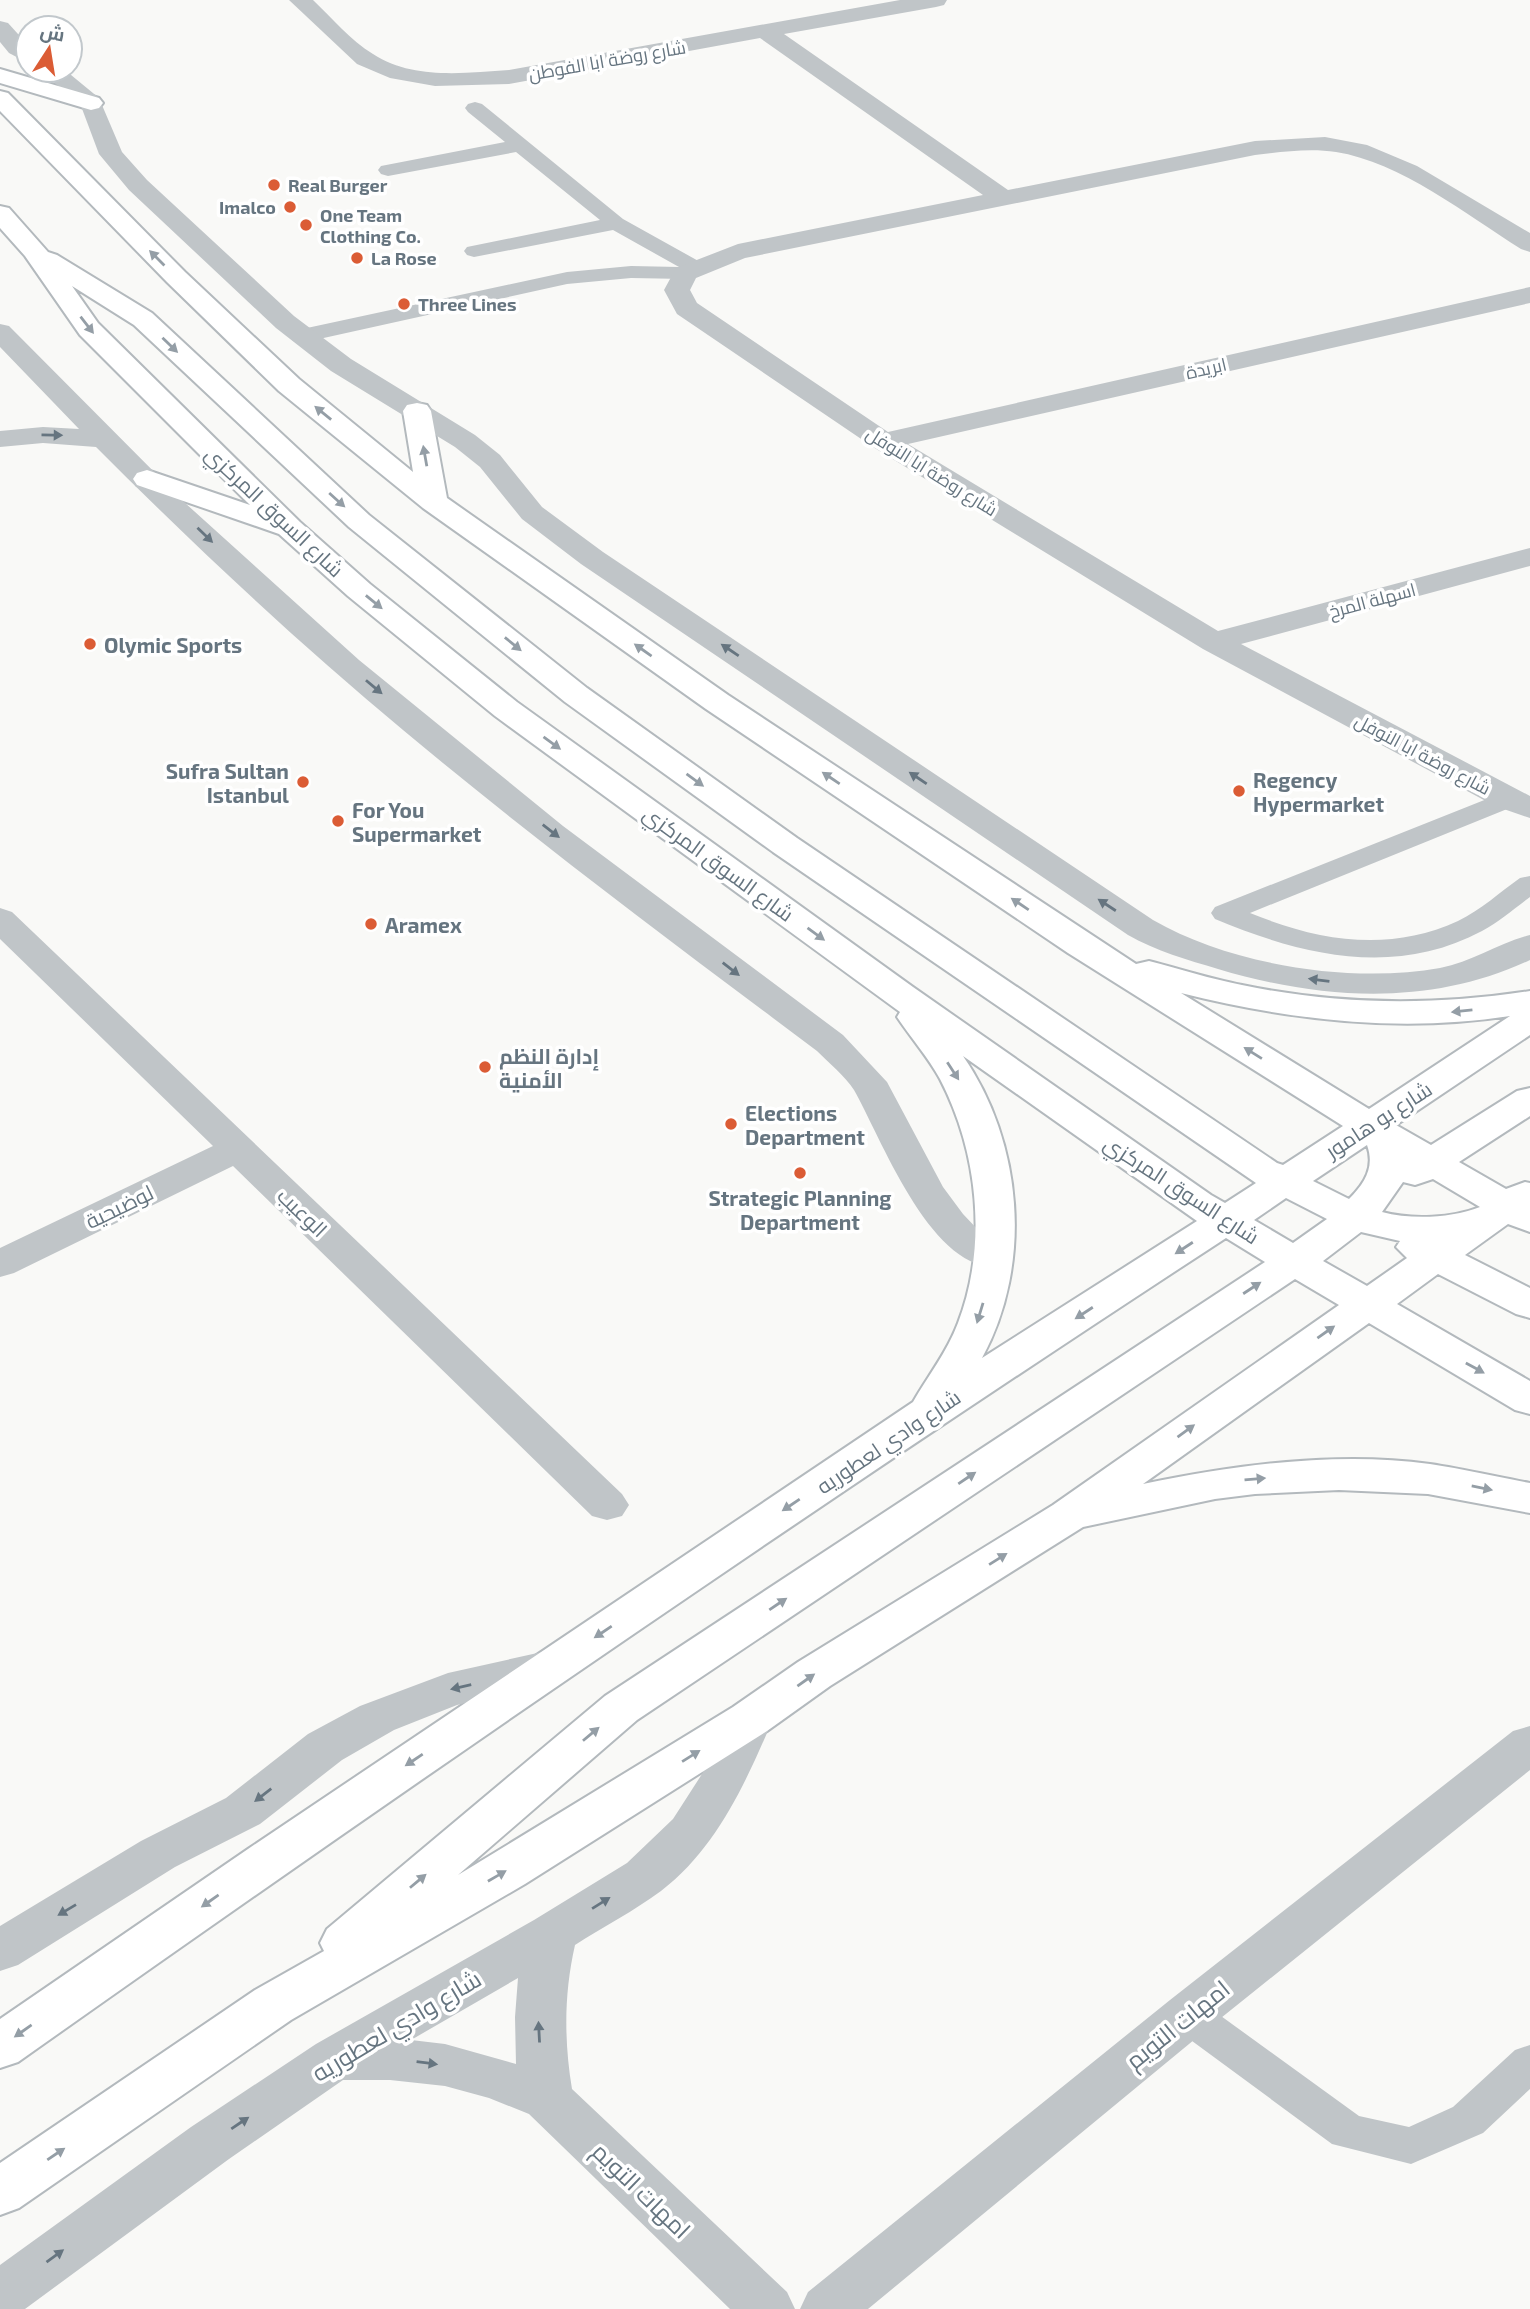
<svg xmlns="http://www.w3.org/2000/svg" width="1530" height="2309" viewBox="0 0 1530 2309" font-family="'Exo 2',Cairo,sans-serif">
	<style>
		.lines { fill: none; stroke-linecap: round; stroke-linejoin: round }
		.secondary-casing { stroke: #b3b9bd; stroke-width: 4 }
		.lane { fill: #c0c5c8; fill-rule: evenodd }
		.street { fill: #c0c5c8; fill-rule: evenodd }
		.secondary { fill: #fff; fill-rule: evenodd }
		.oneway { fill: #949ea6 }
		.oneway2 { fill: #667580 }
		.poi-dot { fill: #db5c35; stroke: #fff; stroke-width: 2.5 }
		.labels { text-anchor: middle; dominant-baseline: central; stroke-width: 7; stroke-linejoin: round; paint-order: stroke }
		.far-street-label { font-size: 18px; fill: #667580; stroke: #fff }
		.far-poi-label { font-size: 18px; font-weight: bold; fill: #667580; stroke: #fff; text-anchor: start }
		.street-label { font-size: 21px; fill: #667580; stroke: #fff }
		.poi-label { font-size: 21px; font-weight: bold; fill: #667580; stroke: #fff; text-anchor: start }
		.near-street-label { font-size: 24px; fill: #667580; stroke: #fff }
	</style>
	<rect width="100%" height="100%" fill="#f9f9f7"/>
	<g class="lines">
		<g class="secondary-casing">
			<g id="secondary">
				<path d="M 0,69 L 99,98 L 103,103 L 99,108 L 91,110 L 0,83 Z"/>
				<path d="M 0,91 L 8,93 L 185,272 L 299,379 L 413,472 L 403,411 L 407,405 L 417,403 L 427,405 L 431,411 L 447,498 L 728,695 L 1136,964 L 1149,961 C 1180,969 1211,979 1242,985 C 1338,1005 1433,1006 1530,991 L 1530,1035 L 1396,1125 L 1431,1145 L 1517,1091 L 1530,1088 L 1530,1116 L 1459,1162 L 1506,1189 L 1525,1182 L 1530,1183 L 1530,1232 L 1508,1224 L 1465,1255 L 1530,1288 L 1530,1318 L 1516,1314 L 1438,1274 L 1397,1304 L 1530,1381 L 1530,1414 L 1515,1410 L 1369,1323 L 1143,1484 C 1235,1465 1337,1451 1430,1464 C 1464,1469 1497,1477 1530,1483 L 1530,1513 L 1428,1494 L 1339,1490 L 1255,1494 L 1215,1499 L 1083,1527 L 830,1686 L 767,1731 L 525,1884 L 291,2020 L 19,2208 L 0,2215 L 0,2163 L 255,1990 L 324,1951 L 320,1943 L 327,1929 L 605,1696 L 1265,1262 L 1226,1238 C 818,1504 416,1781 18,2062 L 0,2068 L 0,2019 L 248,1849 L 913,1402 C 928,1376 947,1352 958,1323 C 988,1245 978,1152 940,1079 C 928,1057 911,1038 897,1017 L 900,1012 L 495,716 L 348,596 L 279,534 L 137,485 L 133,479 L 137,473 L 147,470 L 250,505 L 80,335 L 25,256 L 0,228 L 0,206 L 9,208 L 48,252 L 57,255 L 152,313 L 369,515 L 587,688 L 797,838 L 1277,1163 L 1283,1165 L 1343,1126 L 1068,953 L 706,709 L 423,508 L 279,391 L 167,282 L 0,111 ZM 72,286 L 134,325 L 349,527 L 565,702 L 773,852 L 1256,1183 L 1225,1203 L 1211,1195 L 913,987 L 517,702 L 370,584 L 300,522 L 98,323 ZM 1181,993 C 1289,1020 1399,1033 1510,1016 L 1369,1109 ZM 963,1056 L 1197,1221 L 982,1358 C 1033,1264 1023,1143 963,1056 ZM 1367,1145 C 1375,1167 1365,1183 1349,1199 L 1313,1181 ZM 1433,1179 L 1480,1207 C 1452,1218 1412,1220 1382,1212 L 1403,1182 L 1415,1185 ZM 1286,1198 L 1327,1219 L 1293,1243 L 1254,1220 ZM 1361,1232 L 1400,1241 L 1396,1247 L 1407,1258 L 1367,1286 L 1323,1261 ZM 1295,1279 L 1339,1305 L 1053,1505 L 798,1662 L 733,1707 L 458,1875 L 637,1720 Z"/>
			</g>
		</g>
		<g class="lane">
			<path d="M 475,102 L 482,104 L 623,219 L 702,263 L 705,267 L 692,277 L 685,279 L 631,278 L 567,284 L 301,343 L 293,341 L 290,336 L 293,331 L 567,272 L 631,266 L 679,267 L 613,230 L 474,257 L 467,255 L 464,251 L 467,247 L 600,220 L 516,152 L 388,176 L 381,174 L 378,170 L 381,166 L 505,142 L 468,112 L 465,108 L 468,104 Z"/>
			<path d="M 1507,791 L 1517,793 L 1521,799 L 1517,805 L 1250,913 C 1319,941 1388,953 1458,921 C 1481,910 1500,892 1520,878 L 1530,876 L 1530,897 C 1514,909 1499,922 1482,931 C 1394,978 1301,955 1215,919 L 1211,913 L 1215,907 Z"/>
			<path d="M 1188,1998 L 1203,2003 L 1359,2116 L 1409,2127 L 1453,2107 L 1515,2050 L 1530,2045 L 1530,2089 L 1483,2133 L 1411,2164 L 1332,2144 L 1173,2027 L 1167,2015 L 1173,2003 Z"/>
		</g>
		<g class="street">
			<path d="M 289,0 L 313,0 C 332,18 350,40 373,54 C 413,80 464,73 509,70 L 900,0 L 947,0 L 944,5 L 936,7 L 784,34 L 1008,190 L 1255,141 L 1325,137 L 1367,145 L 1417,166 L 1530,233 L 1530,252 L 1521,249 C 1467,215 1400,162 1336,152 C 1309,148 1281,152 1255,155 L 745,258 L 696,278 L 690,290 L 697,303 L 888,432 L 1530,287 L 1530,303 L 908,444 L 1218,631 L 1530,548 L 1530,566 L 1241,644 L 1530,796 L 1530,818 L 1495,806 L 1203,649 L 873,447 L 677,314 L 664,290 L 676,268 L 738,244 L 983,195 L 760,38 L 509,84 L 435,86 L 390,78 L 357,64 Z"/>
			<path d="M 0,21 L 8,23 L 28,45 L 28,63 L 9,53 L 0,42 Z"/>
			<path d="M 40,70 L 65,70 L 99,98 L 122,152 L 147,180 L 294,316 L 351,359 L 475,435 L 500,455 L 542,507 L 603,552 L 1153,920 C 1231,965 1351,984 1440,968 C 1472,962 1499,943 1530,935 L 1530,960 C 1431,1007 1321,1000 1218,969 C 1188,960 1156,951 1128,935 L 581,564 L 522,519 L 480,467 L 455,447 L 331,371 L 276,328 L 129,190 L 99,154 L 81,106 Z"/>
			<path d="M 0,324 L 9,326 L 184,502 L 359,660 L 563,826 L 843,1035 L 887,1082 L 943,1187 L 963,1214 L 982,1234 L 1007,1247 L 1013,1256 L 1007,1265 C 935,1284 882,1139 854,1090 C 845,1076 829,1063 817,1051 C 677,946 537,842 403,730 C 296,641 195,546 96,447 L 43,443 L 0,447 L 0,431 L 43,427 L 79,429 L 0,347 Z"/>
			<path d="M 0,908 L 12,912 L 622,1494 L 629,1505 L 622,1516 L 607,1520 L 592,1516 L 233,1166 L 14,1273 L 0,1277 L 0,1248 L 213,1146 L 0,939 Z"/>
			<path d="M 551,1650 L 567,1655 L 574,1667 L 567,1679 L 457,1705 L 394,1730 L 342,1760 L 260,1824 L 175,1867 L 18,1965 L 0,1971 L 0,1926 L 141,1841 L 226,1798 L 308,1734 L 360,1706 L 448,1673 Z"/>
			<path d="M 750,1702 L 767,1707 L 773,1719 C 746,1782 717,1848 661,1891 C 634,1911 603,1927 575,1945 C 564,1993 564,2041 572,2089 L 787,2292 L 795,2309 L 730,2309 L 529,2114 L 489,2098 L 445,2086 L 390,2080 L 343,2080 L 229,2159 L 25,2309 L 0,2309 L 0,2265 L 191,2127 L 316,2044 L 534,1920 L 627,1863 L 673,1819 L 702,1774 L 733,1707 ZM 518,1978 L 515,2017 L 516,2064 L 445,2044 L 411,2040 Z"/>
			<path d="M 1530,1726 L 1530,1770 L 1206,2030 L 868,2309 L 800,2309 L 808,2292 L 1170,2000 L 1513,1731 Z"/>
		</g>
		<use href="#secondary" class="secondary"/>
	</g>
	<defs><path id="oneway-solid" d="M-6-.8H1V-3.2L6.5 0L1 3.2V.8H-6Z" transform="scale(1.75)"/></defs>
	<g class="oneway">
		<use href="#oneway-solid" transform="translate(157 258) rotate(-135)"/>
		<use href="#oneway-solid" transform="translate(87 325) rotate(52)"/>
		<use href="#oneway-solid" transform="translate(170 345) rotate(44)"/>
		<use href="#oneway-solid" transform="translate(323 413) rotate(-141)"/>
		<use href="#oneway-solid" transform="translate(425 456) rotate(-100)"/>
		<use href="#oneway-solid" transform="translate(337 500) rotate(42)"/>
		<use href="#oneway-solid" transform="translate(374 602) rotate(39)"/>
		<use href="#oneway-solid" transform="translate(513 644) rotate(39)"/>
		<use href="#oneway-solid" transform="translate(643 650) rotate(-145)"/>
		<use href="#oneway-solid" transform="translate(552 743) rotate(36)"/>
		<use href="#oneway-solid" transform="translate(831 778) rotate(-146)"/>
		<use href="#oneway-solid" transform="translate(695 780) rotate(36)"/>
		<use href="#oneway-solid" transform="translate(1020 904) rotate(-146)"/>
		<use href="#oneway-solid" transform="translate(816 934) rotate(36)"/>
		<use href="#oneway-solid" transform="translate(1462 1011) rotate(174)"/>
		<use href="#oneway-solid" transform="translate(1253 1053) rotate(-148)"/>
		<use href="#oneway-solid" transform="translate(953 1071) rotate(57)"/>
		<use href="#oneway-solid" transform="translate(1184 1248) rotate(147)"/>
		<use href="#oneway-solid" transform="translate(1252 1288) rotate(-33)"/>
		<use href="#oneway-solid" transform="translate(980 1313) rotate(107)"/>
		<use href="#oneway-solid" transform="translate(1084 1313) rotate(147)"/>
		<use href="#oneway-solid" transform="translate(1326 1332) rotate(-35)"/>
		<use href="#oneway-solid" transform="translate(1475 1368) rotate(29)"/>
		<use href="#oneway-solid" transform="translate(1186 1431) rotate(-36)"/>
		<use href="#oneway-solid" transform="translate(967 1478) rotate(-34)"/>
		<use href="#oneway-solid" transform="translate(1255 1479) rotate(-5)"/>
		<use href="#oneway-solid" transform="translate(1482 1488) rotate(11)"/>
		<use href="#oneway-solid" transform="translate(791 1505) rotate(146)"/>
		<use href="#oneway-solid" transform="translate(998 1559) rotate(-32)"/>
		<use href="#oneway-solid" transform="translate(778 1604) rotate(-34)"/>
		<use href="#oneway-solid" transform="translate(603 1632) rotate(146)"/>
		<use href="#oneway-solid" transform="translate(806 1680) rotate(-35)"/>
		<use href="#oneway-solid" transform="translate(591 1734) rotate(-40)"/>
		<use href="#oneway-solid" transform="translate(691 1756) rotate(-32)"/>
		<use href="#oneway-solid" transform="translate(414 1760) rotate(146)"/>
		<use href="#oneway-solid" transform="translate(497 1876) rotate(-30)"/>
		<use href="#oneway-solid" transform="translate(418 1881) rotate(-40)"/>
		<use href="#oneway-solid" transform="translate(210 1901) rotate(145)"/>
		<use href="#oneway-solid" transform="translate(23 2031) rotate(145)"/>
		<use href="#oneway-solid" transform="translate(56 2154) rotate(-34)"/>
	</g>
	<g class="oneway2">
		<use href="#oneway-solid" transform="translate(52 435) rotate(1)"/>
		<use href="#oneway-solid" transform="translate(205 535) rotate(44)"/>
		<use href="#oneway-solid" transform="translate(730 650) rotate(-146)"/>
		<use href="#oneway-solid" transform="translate(374 687) rotate(40)"/>
		<use href="#oneway-solid" transform="translate(918 778) rotate(-146)"/>
		<use href="#oneway-solid" transform="translate(551 831) rotate(38)"/>
		<use href="#oneway-solid" transform="translate(1107 905) rotate(-147)"/>
		<use href="#oneway-solid" transform="translate(731 969) rotate(38)"/>
		<use href="#oneway-solid" transform="translate(1319 980) rotate(-173)"/>
		<use href="#oneway-solid" transform="translate(461 1687) rotate(167)"/>
		<use href="#oneway-solid" transform="translate(263 1795) rotate(142)"/>
		<use href="#oneway-solid" transform="translate(601 1903) rotate(-32)"/>
		<use href="#oneway-solid" transform="translate(67 1910) rotate(149)"/>
		<use href="#oneway-solid" transform="translate(539 2032) rotate(-93)"/>
		<use href="#oneway-solid" transform="translate(427 2063) rotate(7)"/>
		<use href="#oneway-solid" transform="translate(240 2123) rotate(-34)"/>
		<use href="#oneway-solid" transform="translate(55 2256) rotate(-36)"/>
	</g>
	<g class="poi-dot">
		<circle cx="274" cy="185" r="7"/>
		<circle cx="290" cy="207" r="7"/>
		<circle cx="306" cy="225" r="7"/>
		<circle cx="357" cy="258" r="7"/>
		<circle cx="404" cy="304" r="7"/>
		<circle cx="90" cy="644" r="7"/>
		<circle cx="303" cy="782" r="7"/>
		<circle cx="1239" cy="791" r="7"/>
		<circle cx="338" cy="821" r="7"/>
		<circle cx="371" cy="924" r="7"/>
		<circle cx="485" cy="1067" r="7"/>
		<circle cx="731" cy="1124" r="7"/>
		<circle cx="800" cy="1173" r="7"/>
	</g>
	<g class="labels">
		<g class="far-street-label">
			<text transform="translate(607 60) rotate(-10)">شارع روضة ابا الفوطن</text>
			<text transform="translate(1206 368) rotate(-13)">ابريدة</text>
			<text transform="translate(932 471) rotate(32)">شارع روضة ابا النوفل</text>
			<text transform="translate(1372 600) rotate(-15)">اسهلة المرخ</text>
			<text transform="translate(1423 754) rotate(28)">شارع روضة ابا النوفل</text>
		</g>
		<g class="far-poi-label">
			<text x="288" y="185">Real Burger</text>
			<text x="276" y="207" text-anchor="end">Imalco</text>
			<text x="320" y="215">One Team<tspan x="320" dy="21">Clothing Co.</tspan></text>
			<text x="371" y="258">La Rose</text>
			<text x="418" y="304">Three Lines</text>
		</g>
		<g class="street-label">
			<text transform="translate(275 511) rotate(43)">شارع السوق المركزي</text>
			<text transform="translate(719 863) rotate(36)">شارع السوق المركزي</text>
			<text transform="translate(1378 1119) rotate(-33)">شارع بو هامور</text>
			<text transform="translate(1182 1189) rotate(33)">شارع السوق المركزي</text>
			<text transform="translate(119 1206) rotate(-26)">لوضيحية</text>
			<text transform="translate(303 1212) rotate(44)">الوعيب</text>
			<text transform="translate(888 1441) rotate(-34)">شارع وادي لعطوريه</text>
		</g>
		<g class="poi-label">
			<text x="104" y="644">Olymic Sports</text>
			<text x="289" y="770" text-anchor="end">Sufra Sultan<tspan x="289" dy="24">Istanbul</tspan></text>
			<text x="1253" y="779">Regency<tspan x="1253" dy="24">Hypermarket</tspan></text>
			<text x="352" y="809">For You<tspan x="352" dy="24">Supermarket</tspan></text>
			<text x="385" y="924">Aramex</text>
			<text x="499" y="1055">إدارة النظم<tspan x="499" dy="24">الأمنية</tspan></text>
			<text x="745" y="1112">Elections<tspan x="745" dy="24">Department</tspan></text>
			<text x="800" y="1197" text-anchor="middle">Strategic Planning<tspan x="800" dy="24">Department</tspan></text>
		</g>
		<g class="near-street-label">
			<text transform="translate(1177 2024) rotate(-39)">امهات التويم</text>
			<text transform="translate(396 2025) rotate(-31)">شارع وادي لعطوريه</text>
			<text transform="translate(642 2190) rotate(44)">امهات التويم</text>
		</g>
	</g>
	<g transform="translate(49 49) rotate(12)"><circle r="33" fill="#ffffff" stroke="#c2c8cc" stroke-width="2"/>
	<path d="M0-5L12 26L0 18L-12 26Z" fill="#db5c35"/>
	<text y="-10" font-size="19" font-weight="bold" text-anchor="middle" fill="#667580">ش</text>
	</g>
</svg>
